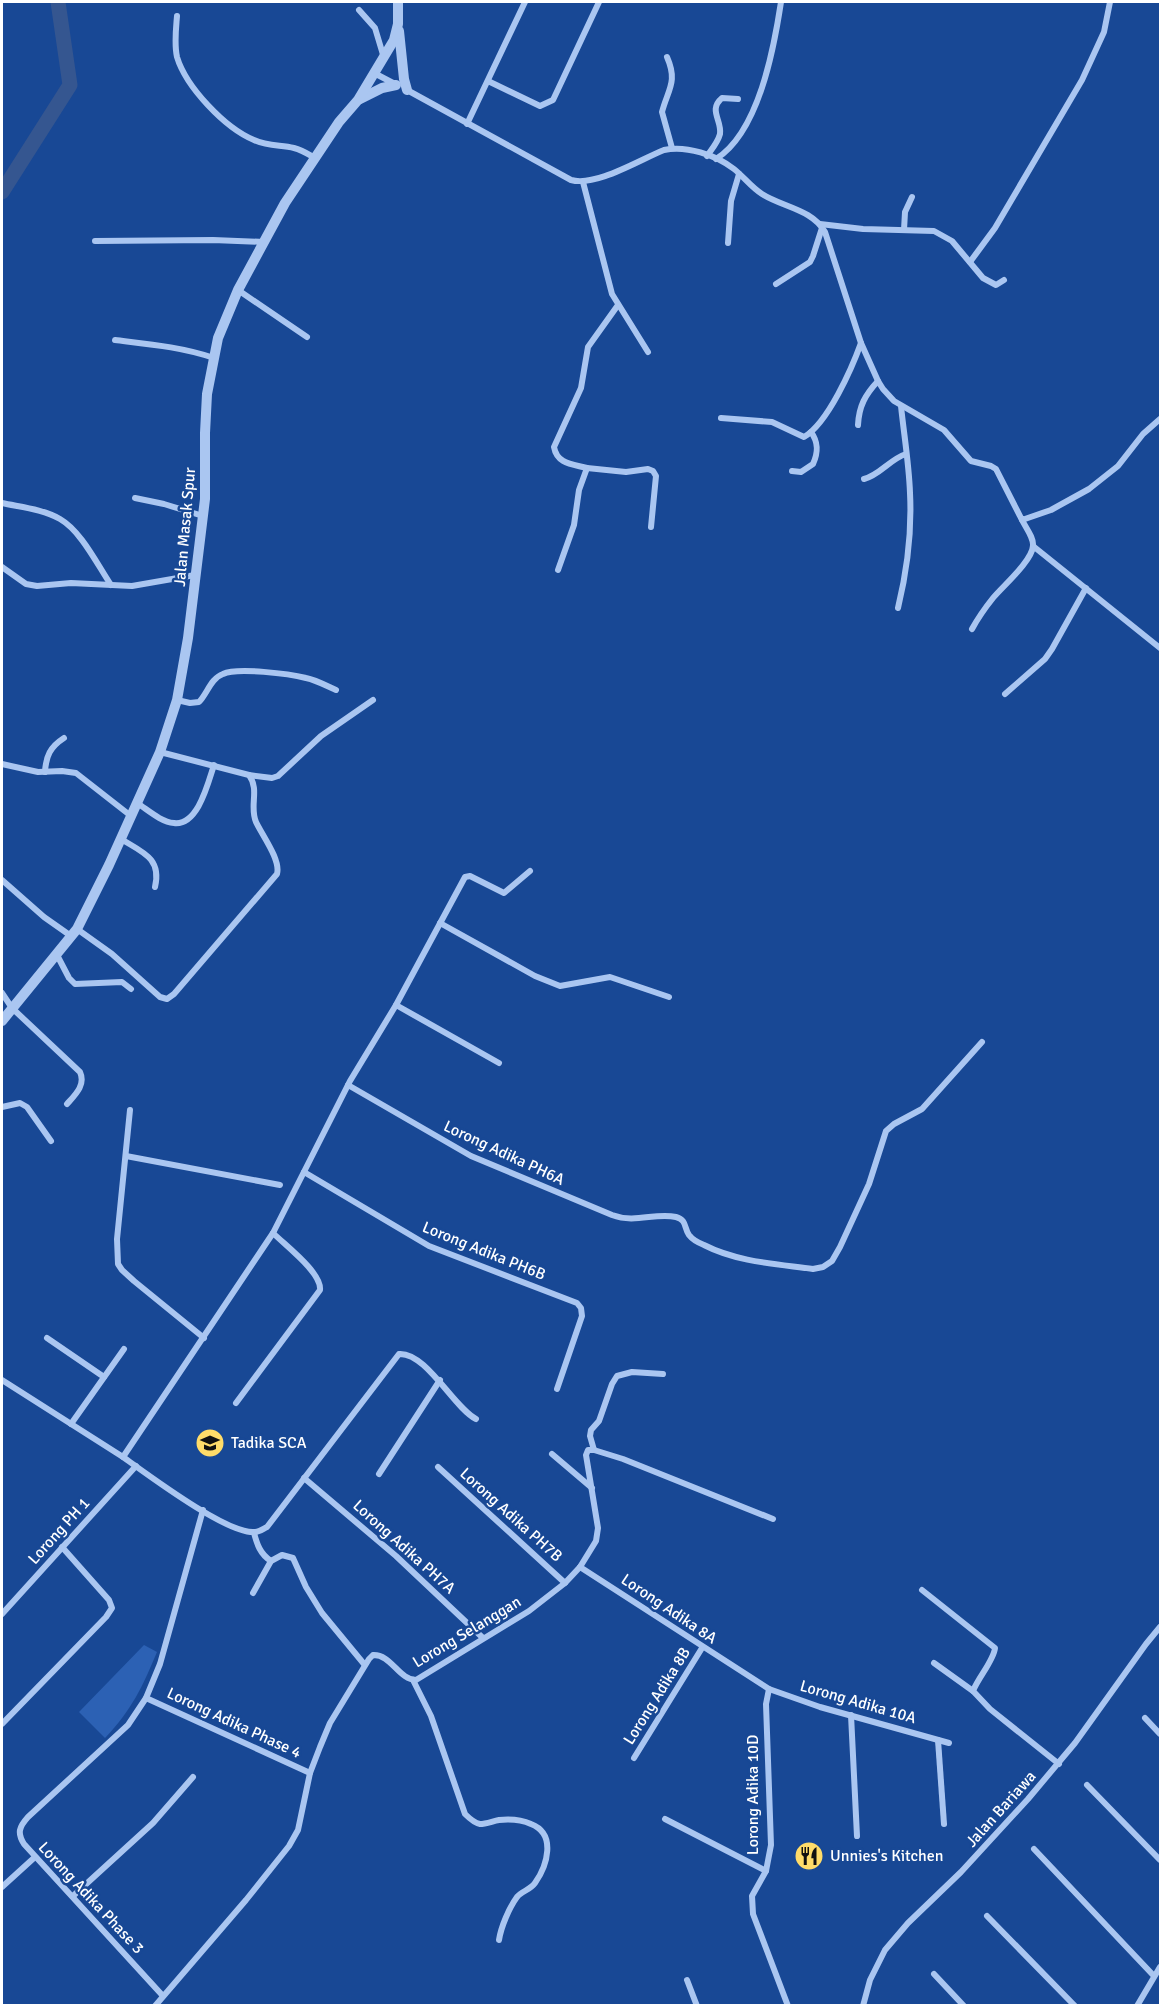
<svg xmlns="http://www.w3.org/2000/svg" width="1162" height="2007" viewBox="0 0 1162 2007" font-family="Signika,sans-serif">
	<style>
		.green { fill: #2c61b4 }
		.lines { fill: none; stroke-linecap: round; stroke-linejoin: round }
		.river { stroke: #355690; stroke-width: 15 }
		.minor { stroke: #aac6f1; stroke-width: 6 }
		.tertiary { stroke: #aac6f1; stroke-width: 10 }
		.labels { text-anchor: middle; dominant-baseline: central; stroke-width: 5; stroke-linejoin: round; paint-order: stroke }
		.street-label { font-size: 16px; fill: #fff; stroke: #184895 }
		.poi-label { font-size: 16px; fill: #fff; stroke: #184895; text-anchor: start }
	</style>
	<rect width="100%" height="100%" fill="#184895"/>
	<path class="green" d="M 144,1645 L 157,1652 C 142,1688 132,1709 105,1738 L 79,1712 Z"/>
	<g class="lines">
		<path class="river" d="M 2,192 L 70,85 L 58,2"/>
		<g class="minor">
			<path d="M 359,10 L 375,28 L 384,58"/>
			<path d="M 177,16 C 176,29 174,44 177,57 C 186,87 225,128 254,140 C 267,146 280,145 294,148 C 302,150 308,154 315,158"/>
			<path d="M 667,57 C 678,82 668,89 662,112 L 672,148"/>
			<path d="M 374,73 L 395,84"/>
			<path d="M 488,81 L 540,106 L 553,100 L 599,2"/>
			<path d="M 407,90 L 571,180 C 596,187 639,160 664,150 C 686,145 716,155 734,169 C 744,177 751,187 762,194 C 782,207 812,209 825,232 L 861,343 L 878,381 L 883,389 L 894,401 L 944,430 L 971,461 L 991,466 L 996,469 L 1022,520 L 1051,510 L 1089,489 L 1118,466 L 1143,434 L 1160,419"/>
			<path d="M 467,124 L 525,2"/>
			<path d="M 707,156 C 712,149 718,142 720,134 C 722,120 708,110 722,98 L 738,99"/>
			<path d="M 716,159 C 759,132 774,48 781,2"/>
			<path d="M 583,182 L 612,294 L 648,352"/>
			<path d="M 820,224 L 863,229 L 934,231 L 952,241 L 983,278 L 996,285 L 1004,280"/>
			<path d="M 904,230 L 905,212 L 912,197"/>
			<path d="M 95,241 L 213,240 L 264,242"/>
			<path d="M 728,243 L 731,201 L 739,174"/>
			<path d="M 970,262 L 995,228 L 1082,80 L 1104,32 L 1110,2"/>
			<path d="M 776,284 L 810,262 L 813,256 L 822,228"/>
			<path d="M 238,290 L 307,337"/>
			<path d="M 115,340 C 148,344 182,347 214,358"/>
			<path d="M 721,418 L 772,422 L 804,437 C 828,423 852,368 861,343"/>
			<path d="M 858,425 C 859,406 865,395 878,381"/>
			<path d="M 587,468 L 626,472 L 648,469 L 653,471 L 656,476 L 651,527"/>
			<path d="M 792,471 L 801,472 L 813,464 C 818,453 819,443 811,432"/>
			<path d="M 864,479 C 880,475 890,459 906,454"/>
			<path d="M 135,498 L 164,504 L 203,516"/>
			<path d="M 2,503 C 20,507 43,509 60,519 C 81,531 97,564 111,585"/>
			<path d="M 1033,546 L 1160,648"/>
			<path d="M 2,567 L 26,584 L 37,586 L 71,583 L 132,586 L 195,575"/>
			<path d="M 558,570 L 574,525 L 579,490 L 587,468 C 572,464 557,464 554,447 L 581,388 L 588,347 L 618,305"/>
			<path d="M 898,608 C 907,571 912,532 910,493 C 909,464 904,435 901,406"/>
			<path d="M 972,629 C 978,618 985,608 993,598 C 1003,586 1032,561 1033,546 C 1034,538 1026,528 1022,520"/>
			<path d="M 1005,694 L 1045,659 L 1052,649 L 1086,588"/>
			<path d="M 177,700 L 190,703 L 199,702 C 207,694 211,678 223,674 C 237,667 290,674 306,678 C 316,680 327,686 336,690"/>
			<path d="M 2,764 L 38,772 L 62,771 L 76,773 L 131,816"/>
			<path d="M 45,772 C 46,756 50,747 64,738"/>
			<path d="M 249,775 L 272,778 L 278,776 L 321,736 L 373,700"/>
			<path d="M 137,803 C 148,810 161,822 174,823 C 198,826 208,783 214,765"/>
			<path d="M 121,839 C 142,852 162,858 155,887"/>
			<path d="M 2,880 L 44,917 L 71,936"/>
			<path d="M 440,923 L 535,976 L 560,986 L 610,977 L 669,997"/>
			<path d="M 77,929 L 112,954 L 160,997 L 167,999 L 174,994 L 277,874 C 281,860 262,835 256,822 C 249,806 260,790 249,775 L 160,752"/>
			<path d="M 57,955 L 69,978 L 75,984 L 122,982 L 131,989"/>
			<path d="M 2,993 L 12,1008 L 80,1072 C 86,1085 75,1095 67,1104"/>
			<path d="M 396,1005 L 499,1063"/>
			<path d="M 348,1085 L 471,1156 L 612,1215 C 636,1224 655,1212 676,1217 C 687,1220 684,1228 689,1235 C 692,1239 699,1243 704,1245 C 737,1262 777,1264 813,1269 L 823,1267 L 832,1261 L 840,1247 L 869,1184 L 886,1131 L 894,1124 L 922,1109 L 982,1042"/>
			<path d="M 2,1107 L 20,1103 L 27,1107 L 51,1141"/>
			<path d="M 130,1110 L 117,1239 L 118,1264 L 122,1270 L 134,1281 L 204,1338"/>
			<path d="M 126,1156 L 280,1185"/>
			<path d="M 304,1172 L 429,1246 L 577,1303 L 581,1308 L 582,1316 L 557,1389"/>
			<path d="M 47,1338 L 104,1377"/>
			<path d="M 2,1380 L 123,1457 L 273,1233 L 350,1081 L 396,1005 L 465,877 L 470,876 L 504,893 L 530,871"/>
			<path d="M 236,1403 L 320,1290 C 322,1273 286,1246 273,1233"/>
			<path d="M 71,1424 L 124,1349"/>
			<path d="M 594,1450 L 590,1436 L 591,1430 L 599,1421 L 612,1384 L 617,1376 L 632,1372 L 663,1374"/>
			<path d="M 552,1454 L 592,1488"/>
			<path d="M 123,1457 C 147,1474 228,1535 255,1532 C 259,1532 263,1529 267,1527 L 399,1354 C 426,1352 454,1408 476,1419"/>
			<path d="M 438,1467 L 565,1583"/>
			<path d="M 379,1474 L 440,1380"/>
			<path d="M 304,1478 L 396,1556 L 483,1638"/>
			<path d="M 254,1533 C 257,1544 260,1554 271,1561"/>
			<path d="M 580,1567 L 769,1689 L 820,1707 L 949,1743"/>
			<path d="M 922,1590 L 995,1648 C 994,1660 978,1678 973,1691 L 990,1709 L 1059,1764"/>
			<path d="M 253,1593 L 271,1561 L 282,1555 L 293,1558 L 306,1587 L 322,1613 L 364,1664"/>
			<path d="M 2,1614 L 136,1466"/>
			<path d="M 934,1663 L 973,1691"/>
			<path d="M 413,1680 L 431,1716 L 465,1814 C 469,1818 474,1823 480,1824 C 486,1824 493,1821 499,1820 C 509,1819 522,1820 531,1824 C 557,1834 547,1866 535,1883 C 530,1890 522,1891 517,1897 C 509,1908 501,1927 499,1940"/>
			<path d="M 769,1689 L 766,1704 L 771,1845 L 766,1871 L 752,1896 L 753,1914 L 788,2006"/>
			<path d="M 146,1698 L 310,1773"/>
			<path d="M 851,1715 L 857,1836"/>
			<path d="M 1145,1718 L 1160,1734"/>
			<path d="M 2,1724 L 106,1617 L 112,1608 L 109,1600 L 62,1547"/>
			<path d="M 938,1740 L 944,1824"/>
			<path d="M 634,1758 L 702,1648"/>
			<path d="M 1087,1785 L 1160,1860"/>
			<path d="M 665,1819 L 766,1871"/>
			<path d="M 1034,1849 L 1154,1976"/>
			<path d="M 2,1887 L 35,1857"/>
			<path d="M 73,1896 L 153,1823 L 193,1777"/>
			<path d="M 987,1916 L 1075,2006"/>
			<path d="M 934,1974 L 964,2006"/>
			<path d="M 687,1980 L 697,2006"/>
			<path d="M 163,1996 L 24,1844 C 17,1833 19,1827 28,1817 L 128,1725 L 146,1698 L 160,1664 L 203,1510"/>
			<path d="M 155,2006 L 246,1900 L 289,1846 L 298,1830 L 310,1773 L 320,1747 L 330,1723 L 369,1659 L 373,1655 C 391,1654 399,1680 416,1680 L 529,1611 L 565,1583 L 580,1567 L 596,1541 L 598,1528 L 586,1455 L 588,1450 L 594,1450 L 623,1459 L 773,1519"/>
			<path d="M 863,2006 L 870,1980 L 885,1950 L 908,1923 L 961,1872 L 1028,1799 L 1075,1743 L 1146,1644 L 1160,1627"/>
			<path d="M 1137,2006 L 1160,1967"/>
		</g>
		<g class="tertiary">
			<path d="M 399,31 L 404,79 L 407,90"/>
			<path d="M 360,99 L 382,88 L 396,85"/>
			<path d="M 2,1021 L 77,929 L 109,865 L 160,752 L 177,700 L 188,638 L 205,499 L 205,433 L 207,394 L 218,338 L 238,290 L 285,203 L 339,122 L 358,100 L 394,40 L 398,24 L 398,2"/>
		</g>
	</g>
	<defs>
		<g id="school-disc" transform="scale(1.5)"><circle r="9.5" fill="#ffdc69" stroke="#184895"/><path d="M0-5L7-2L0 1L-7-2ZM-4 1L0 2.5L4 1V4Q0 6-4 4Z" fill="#111"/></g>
		<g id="restaurant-disc" transform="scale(1.5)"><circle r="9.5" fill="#ffdc69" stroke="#184895"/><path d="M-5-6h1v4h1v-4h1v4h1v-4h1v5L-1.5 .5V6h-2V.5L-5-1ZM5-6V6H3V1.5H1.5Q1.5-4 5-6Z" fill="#111"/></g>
	</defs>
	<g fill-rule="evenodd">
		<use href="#school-disc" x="210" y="1443"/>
		<use href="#restaurant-disc" x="809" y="1856"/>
	</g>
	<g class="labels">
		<g class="street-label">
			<text transform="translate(185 527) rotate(-85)">Jalan Masak Spur</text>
			<text transform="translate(504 1153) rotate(25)">Lorong Adika PH6A</text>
			<text transform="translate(484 1251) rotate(22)">Lorong Adika PH6B</text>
			<text transform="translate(511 1515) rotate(42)">Lorong Adika PH7B</text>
			<text transform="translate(59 1531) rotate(-48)">Lorong PH 1</text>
			<text transform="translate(404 1547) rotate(42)">Lorong Adika PH7A</text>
			<text transform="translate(669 1609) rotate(34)">Lorong Adika 8A</text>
			<text transform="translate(467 1632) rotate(-31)">Lorong Selanggan</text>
			<text transform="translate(657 1696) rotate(-58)">Lorong Adika 8B</text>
			<text transform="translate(858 1702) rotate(16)">Lorong Adika 10A</text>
			<text transform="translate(234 1723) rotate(25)">Lorong Adika Phase 4</text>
			<text transform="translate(753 1795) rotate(-90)">Lorong Adika 10D</text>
			<text transform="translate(1001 1809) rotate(-48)">Jalan Bariawa</text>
			<text transform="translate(91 1898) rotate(47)">Lorong Adika Phase 3</text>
		</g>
		<g class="poi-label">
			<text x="231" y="1443">Tadika SCA</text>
			<text x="830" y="1856">Unnies's Kitchen</text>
		</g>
	</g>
	<rect width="1162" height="2007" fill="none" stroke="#ffffff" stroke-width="6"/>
</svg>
